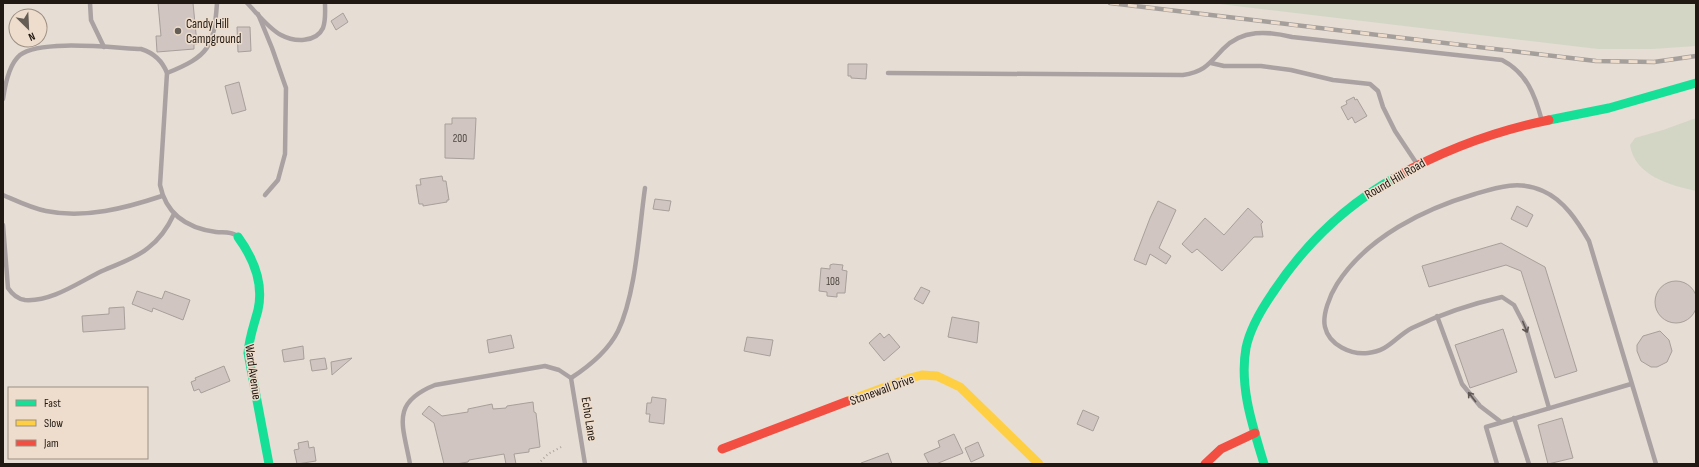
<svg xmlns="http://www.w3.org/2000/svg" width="1699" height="467" viewBox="0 0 1699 467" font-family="'Sofia Sans Condensed',sans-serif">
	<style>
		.green { fill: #d3d6c5 }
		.building { fill: #d0c5c0; stroke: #a89f9b }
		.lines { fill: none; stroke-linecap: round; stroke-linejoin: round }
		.path { stroke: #aaa3a1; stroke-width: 2; stroke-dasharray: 1 3; stroke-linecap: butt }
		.lane { stroke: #aaa2a2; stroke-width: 4.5 }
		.fast { stroke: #16e098; stroke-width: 9 }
		.slow { stroke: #ffcf43; stroke-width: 9 }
		.jam { stroke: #f24e42; stroke-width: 9 }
		.rail-casing { stroke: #a59f9c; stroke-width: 4.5 }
		.rail { stroke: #edc; stroke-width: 3; stroke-dasharray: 9; stroke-linecap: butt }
		.oneway { stroke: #5e5753 }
		.poi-dot { fill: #655e57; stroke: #edc; stroke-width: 1.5 }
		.labels { text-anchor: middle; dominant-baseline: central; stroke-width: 3; stroke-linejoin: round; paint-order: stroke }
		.number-label { font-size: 11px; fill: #4d453f }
		.poi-label { font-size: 13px; fill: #201913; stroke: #edc; text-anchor: start }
		.street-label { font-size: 13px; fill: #201913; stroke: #edc }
	</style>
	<rect width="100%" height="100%" fill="#e6ddd4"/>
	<g class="green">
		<path d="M 1211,3 L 1696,3 L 1696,46 L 1653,49 L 1598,49 Z"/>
		<path d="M 1696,118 L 1696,191 C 1670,185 1635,176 1630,145 L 1635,138 L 1663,130 Z"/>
	</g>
	<g class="building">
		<path d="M 158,3 L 193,3 L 197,44 L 194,44 L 194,49 L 157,52 L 156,36 L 161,36 Z"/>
		<path d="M 343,13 L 348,22 L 336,30 L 331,21 Z"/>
		<path d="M 237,27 L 250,27 L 251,51 L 238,52 Z"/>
		<path d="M 848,64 L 867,64 L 866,79 L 851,78 L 851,76 L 848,76 Z"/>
		<path d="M 239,82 L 246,110 L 232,114 L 225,86 Z"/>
		<path d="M 1354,97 L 1355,100 L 1357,99 L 1367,116 L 1355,123 L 1352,117 L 1348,120 L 1341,107 L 1347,104 L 1346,101 Z"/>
		<path d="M 452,118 L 476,118 L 474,159 L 445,158 L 445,124 L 452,124 Z"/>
		<path d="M 442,176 L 443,181 L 446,181 L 449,200 L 447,200 L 447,202 L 423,206 L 423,204 L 419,204 L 416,185 L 421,185 L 420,179 Z"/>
		<path d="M 655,199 L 671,201 L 669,211 L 653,209 Z"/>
		<path d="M 1158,201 L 1176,210 L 1159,248 L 1171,256 L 1166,264 L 1150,254 L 1146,265 L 1134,260 L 1150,218 Z"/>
		<path d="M 1517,206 L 1533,215 L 1527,227 L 1511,219 Z"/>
		<path d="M 1248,208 L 1263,222 L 1261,224 L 1263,237 L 1254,237 L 1222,271 L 1197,249 L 1192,253 L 1182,244 L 1205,218 L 1224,235 Z"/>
		<path d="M 1501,243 L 1545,267 L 1577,371 L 1555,378 L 1521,271 L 1506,265 L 1429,287 L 1422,266 Z"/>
		<path d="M 833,264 L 843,265 L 842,270 L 847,271 L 845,293 L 837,293 L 837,297 L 827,296 L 827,292 L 819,291 L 821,268 L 830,269 L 830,265 Z"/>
		<circle cx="1676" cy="302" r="21"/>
		<path d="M 921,287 L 930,291 L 923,304 L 914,299 Z"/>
		<path d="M 137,291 L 162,299 L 165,291 L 190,300 L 183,320 L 153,308 L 152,312 L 132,304 Z"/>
		<path d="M 124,307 L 125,329 L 83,332 L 82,316 L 109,314 L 109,308 Z"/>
		<path d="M 952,317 L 979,322 L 977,343 L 948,337 Z"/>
		<path d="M 1503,329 L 1517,372 L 1470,388 L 1455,345 Z"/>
		<path d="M 1660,331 L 1669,340 L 1672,351 L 1667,362 L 1657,367 L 1651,367 L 1641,361 L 1637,351 L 1637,345 L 1643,336 Z"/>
		<path d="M 880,333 L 884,338 L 889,334 L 900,347 L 884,361 L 869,343 Z"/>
		<path d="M 511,335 L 514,348 L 489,353 L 487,340 Z"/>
		<path d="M 747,337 L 773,340 L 770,356 L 744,351 Z"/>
		<path d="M 303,346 L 304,359 L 284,362 L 282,350 Z"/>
		<path d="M 325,358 L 327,369 L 312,371 L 310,360 Z"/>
		<path d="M 352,358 L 332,375 L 331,362 Z"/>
		<path d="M 224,366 L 230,381 L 201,393 L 199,389 L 194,391 L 191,382 L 196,380 L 195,378 Z"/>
		<path d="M 652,397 L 666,399 L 664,424 L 649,422 L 650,414 L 646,414 L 647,403 L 651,403 Z"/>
		<path d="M 533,402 L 534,412 L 536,413 L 540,447 L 529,449 L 529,452 L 514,454 L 516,464 L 506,464 L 504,454 L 469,460 L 468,462 L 456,464 L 444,464 L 434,423 L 422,414 L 429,406 L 442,416 L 468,412 L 468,409 L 492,404 L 493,409 L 506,408 L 507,406 Z"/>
		<path d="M 1083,410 L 1099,417 L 1093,431 L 1077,424 Z"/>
		<path d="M 1562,418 L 1573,458 L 1548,464 L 1538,425 Z"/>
		<path d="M 954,434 L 963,453 L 936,464 L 929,464 L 924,454 L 940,447 L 938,441 Z"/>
		<path d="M 308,441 L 309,448 L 314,447 L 316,461 L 297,464 L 294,450 L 299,449 L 298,443 Z"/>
		<path d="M 978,442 L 984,456 L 971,462 L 965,448 Z"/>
		<path d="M 888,453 L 892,464 L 861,464 L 861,463 Z"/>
	</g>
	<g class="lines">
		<path class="path" d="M 538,464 L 548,454 L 563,446"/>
		<g class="lane">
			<path d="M 90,3 L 91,20 L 104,47"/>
			<path d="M 247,3 C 257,13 268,28 281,35 C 294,42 316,43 323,28 C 326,20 325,11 325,3"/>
			<path d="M 258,14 L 272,48 L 286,88 L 285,154 L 278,180 L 265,195"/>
			<path d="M 1211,63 L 1224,66 L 1261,66 L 1291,70 L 1333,80 L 1370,84 L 1378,91 L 1383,107 L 1395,131 L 1417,164"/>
			<path d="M 167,73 C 209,56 214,47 217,3"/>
			<path d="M 888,73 L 1183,75 C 1204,72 1209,64 1223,49 C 1242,29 1268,31 1292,37 L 1502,60 C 1527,73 1535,95 1542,121"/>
			<path d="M 3,99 C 5,85 9,64 20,55 C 40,39 115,48 141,49 C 154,53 162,60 167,73 L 160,185 C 166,214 186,228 216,232 C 223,233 230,231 237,236"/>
			<path d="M 3,195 C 17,201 31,208 46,211 C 85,219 126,208 162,196"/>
			<path d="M 3,225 L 8,288 C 12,294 17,299 25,300 C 52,302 79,282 102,271 C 117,264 135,259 148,248 C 160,239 168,227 174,214"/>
			<path d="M 1437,316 L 1462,384 L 1480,406 L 1501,422"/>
			<path d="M 571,378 C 588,367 608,351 618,331 C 636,294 639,230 645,188"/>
			<path d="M 571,378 L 585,464"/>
			<path d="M 1549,408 L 1526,328 L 1514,305 L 1502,297 C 1471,304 1441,314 1412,328 C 1395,337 1389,351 1368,353 C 1351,355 1329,345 1325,327 C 1322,315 1330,295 1337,284 C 1367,237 1424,209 1475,194 C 1498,187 1520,180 1543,191 C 1564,200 1578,222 1589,241 L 1656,464"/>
			<path d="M 1514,418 L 1529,464"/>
			<path d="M 410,464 C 403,425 390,403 435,385 L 545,366 L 559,370 L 571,378"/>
			<path d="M 1497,464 L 1486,427 L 1631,384"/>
		</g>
		<g class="fast">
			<path d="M 1549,120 L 1609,108 L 1696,83"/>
			<path d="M 238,237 C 254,259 264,283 258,310 C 254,325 249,338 248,353 L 269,464"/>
			<path d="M 1264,464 C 1253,427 1239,387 1246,348 C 1250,328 1261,310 1272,294 C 1304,245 1346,205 1396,177"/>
		</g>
		<path class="slow" d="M 848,401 L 910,378 L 922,375 L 937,376 L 960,387 L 1039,464"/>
		<g class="jam">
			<path d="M 1396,177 C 1444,150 1495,131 1549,120"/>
			<path d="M 722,449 L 848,401"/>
			<path d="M 1205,464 L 1221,449 L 1255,433"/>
		</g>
		<g class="rail-casing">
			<path id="rail" d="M 1110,3 L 1596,61 L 1654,62 L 1696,56"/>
		</g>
		<use href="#rail" class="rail"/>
	</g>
	<defs><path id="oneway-shaft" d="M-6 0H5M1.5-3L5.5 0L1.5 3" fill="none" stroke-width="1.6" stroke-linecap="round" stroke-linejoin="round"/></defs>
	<g class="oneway">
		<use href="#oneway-shaft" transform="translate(1525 327) rotate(68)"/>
		<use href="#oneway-shaft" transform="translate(1472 397) rotate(-128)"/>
	</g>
	<circle class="poi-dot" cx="178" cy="31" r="4"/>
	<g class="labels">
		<g class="number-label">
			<text x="460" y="138">200</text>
			<text x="833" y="281">108</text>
		</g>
		<g class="poi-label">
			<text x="186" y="24">Candy Hill<tspan x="186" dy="15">Campground</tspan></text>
		</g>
		<g class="street-label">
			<text transform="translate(1395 179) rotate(-30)">Round Hill Road</text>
			<text transform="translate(253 372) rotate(82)">Ward Avenue</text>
			<text transform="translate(882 390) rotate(-20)">Stonewall Drive</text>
			<text transform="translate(589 419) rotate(81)">Echo Lane</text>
		</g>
	</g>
	<rect width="1699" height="467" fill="none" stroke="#201913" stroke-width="8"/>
	<rect x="8" y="387" width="140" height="72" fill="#eeddcc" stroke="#9c8f82"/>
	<rect x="16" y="400" width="20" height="6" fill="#16e098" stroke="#9c8f82"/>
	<text x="44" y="407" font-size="12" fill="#201913">Fast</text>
	<rect x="16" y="420" width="20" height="6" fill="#ffcf43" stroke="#9c8f82"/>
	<text x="44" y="427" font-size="12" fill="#201913">Slow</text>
	<rect x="16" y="440" width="20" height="6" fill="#f24e42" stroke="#9c8f82"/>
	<text x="44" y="447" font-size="12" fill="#201913">Jam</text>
	<g transform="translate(28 28) rotate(156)"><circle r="19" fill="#eeddcc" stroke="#9c8f82"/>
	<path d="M0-3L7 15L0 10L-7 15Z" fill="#655e57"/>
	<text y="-6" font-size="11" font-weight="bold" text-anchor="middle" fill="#201913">N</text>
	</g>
</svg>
